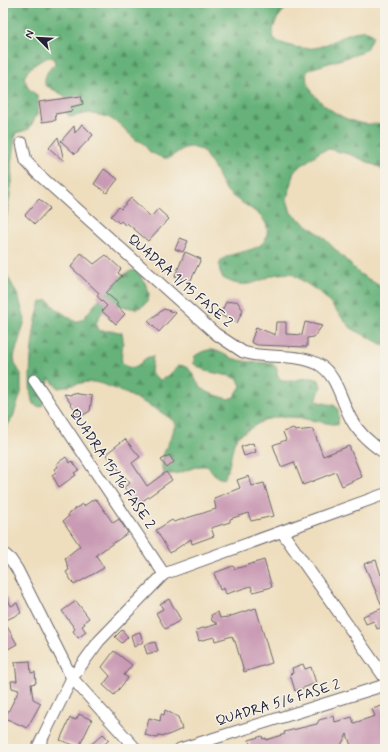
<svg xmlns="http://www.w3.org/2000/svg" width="388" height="752" viewBox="0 0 388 752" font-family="Mynerve,sans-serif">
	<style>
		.forest { fill: url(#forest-firs); stroke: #446a5a }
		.building { fill: #c99ab4 }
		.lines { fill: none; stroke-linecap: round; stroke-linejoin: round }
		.minor-casing { stroke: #696469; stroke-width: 13 }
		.minor { stroke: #fff; stroke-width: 11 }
		.labels { text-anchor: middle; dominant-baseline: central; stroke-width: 3; stroke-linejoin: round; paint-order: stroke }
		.street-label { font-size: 14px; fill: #22223b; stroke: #f7f3e8 }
	</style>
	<defs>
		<pattern id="forest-firs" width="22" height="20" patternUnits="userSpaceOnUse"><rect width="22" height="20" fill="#66b27a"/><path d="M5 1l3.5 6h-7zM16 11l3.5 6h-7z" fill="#549065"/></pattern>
	</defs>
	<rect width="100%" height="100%" fill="#f7f3e8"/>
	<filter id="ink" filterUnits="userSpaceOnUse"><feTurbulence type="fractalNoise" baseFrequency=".025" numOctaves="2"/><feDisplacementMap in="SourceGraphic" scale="8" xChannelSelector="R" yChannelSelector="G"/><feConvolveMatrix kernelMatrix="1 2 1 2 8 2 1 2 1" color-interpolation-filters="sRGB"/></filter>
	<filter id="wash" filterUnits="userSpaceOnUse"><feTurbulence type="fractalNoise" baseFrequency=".012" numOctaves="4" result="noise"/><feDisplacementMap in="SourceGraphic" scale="16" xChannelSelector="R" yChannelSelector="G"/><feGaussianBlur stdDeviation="0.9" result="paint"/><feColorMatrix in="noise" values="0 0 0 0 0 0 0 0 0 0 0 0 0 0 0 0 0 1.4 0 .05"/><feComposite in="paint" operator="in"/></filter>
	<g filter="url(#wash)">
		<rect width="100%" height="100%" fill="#eedebe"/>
		<g class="forest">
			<path d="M 3,3 L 139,3 L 146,5 L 150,3 L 292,3 C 280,13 270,24 274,40 C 288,46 303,51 319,47 C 337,42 348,29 368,31 L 373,36 L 366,49 L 361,53 L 313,68 L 307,71 C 301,94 340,120 360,123 C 368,125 377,124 385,124 L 385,141 L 383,142 L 383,151 L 385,151 L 385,176 L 381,168 L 352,155 L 329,149 L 321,151 L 294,171 L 287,199 L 291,213 L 322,236 L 360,274 L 385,289 L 385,346 L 351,328 L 322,294 L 291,273 C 285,274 277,273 271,276 C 253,284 242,289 223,278 C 205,246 258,259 266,238 C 275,214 238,205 226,190 C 221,184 219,178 216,171 C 212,164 207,157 202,150 L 191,147 L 184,148 L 169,158 L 163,158 L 150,152 L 142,142 L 136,140 L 118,123 L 108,117 L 89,113 L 70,117 L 66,113 L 65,96 L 45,85 C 44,76 48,69 55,64 L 54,58 L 49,57 C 39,61 28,67 24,78 L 29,89 L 38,96 L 38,113 L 29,129 L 17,133 L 15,138 L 11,163 L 12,182 L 3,241 L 7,275 L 19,298 L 25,320 L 14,357 L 15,364 L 21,374 L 21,393 L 13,417 L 3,433 Z"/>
			<path d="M 134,270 C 141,274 145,282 148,290 C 150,295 149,300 145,304 C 135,314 124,303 112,306 C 103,307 99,317 96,324 L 100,331 L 115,331 L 122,333 C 125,343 120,352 122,363 L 128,367 L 135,368 L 146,358 L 153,356 L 151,371 L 154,377 L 161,380 L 168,376 L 179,365 C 194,367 192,378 201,387 C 207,394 220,396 228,399 L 234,397 L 241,386 L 238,379 L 230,376 L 205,371 L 193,363 L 195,356 C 215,342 220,356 239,360 C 249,363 261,362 271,363 L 277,368 L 277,375 L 282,381 C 296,383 306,374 319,380 L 321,387 L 316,401 C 334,407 341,400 338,425 L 294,417 L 278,417 L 264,420 L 238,436 L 234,442 L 229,466 L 224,479 L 217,477 L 207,466 C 191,464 181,478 163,473 C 158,453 173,441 175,423 C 165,411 110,384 94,382 C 81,381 70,387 58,388 L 49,378 L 46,402 L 40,407 L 33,404 C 26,386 33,321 41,302 L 48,300 L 58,310 L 76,322 L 83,319 C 96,304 115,275 134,270 Z"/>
		</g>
		<g id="blocks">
			<g class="building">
				<path d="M 81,96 L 83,104 L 71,107 L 72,111 L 55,114 L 56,120 L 42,122 L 39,102 Z"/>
				<path d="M 82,124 L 93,135 L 75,154 L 61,141 L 74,126 L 75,133 Z"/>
				<path d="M 58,137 L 61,148 L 64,161 L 49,148 Z"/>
				<path d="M 104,169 L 118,179 L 107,193 L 94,184 Z"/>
				<path d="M 131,198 L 151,217 L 158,209 L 169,219 L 148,241 L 127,223 L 125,225 L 121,221 L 119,223 L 111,216 L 119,207 L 121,209 Z"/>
				<path d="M 39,199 L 50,208 L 35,224 L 25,215 Z"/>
				<path d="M 180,238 L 188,241 L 183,252 L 175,249 Z"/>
				<path d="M 185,252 L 201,259 L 190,282 L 175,276 Z"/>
				<path d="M 81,253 L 94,264 L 106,255 L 121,269 L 118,273 L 122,276 L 106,293 L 118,303 L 116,305 L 125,314 L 116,324 L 102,311 L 107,306 L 97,296 L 99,293 L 71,267 Z"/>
				<path d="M 237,301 L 243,310 L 237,323 L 220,315 L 226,302 Z"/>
				<path d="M 164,309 L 176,313 L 159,332 L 148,321 Z"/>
				<path d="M 276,322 L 286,322 L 286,334 L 302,335 L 305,322 L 322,326 L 314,337 L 307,338 L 307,347 L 257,345 L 251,342 L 256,327 L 275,335 Z"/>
				<path d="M 72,393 L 92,396 L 90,411 L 80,417 L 64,394 L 71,395 Z"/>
				<path d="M 293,428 L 295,431 L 313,429 L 323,456 L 349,446 L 362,477 L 342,486 L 336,472 L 303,485 L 294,462 L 281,467 L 273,445 L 286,440 L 283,432 Z"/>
				<path d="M 125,439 L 140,457 L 132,463 L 147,486 L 166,472 L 172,480 L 137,505 L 124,487 L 130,483 L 106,454 Z"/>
				<path d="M 253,443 L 256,452 L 244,456 L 241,447 Z"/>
				<path d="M 169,455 L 174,462 L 167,468 L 161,460 Z"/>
				<path d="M 66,457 L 70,463 L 72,461 L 79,470 L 74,473 L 76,475 L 59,487 L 52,475 L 56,472 L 54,469 L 58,467 L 56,464 Z"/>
				<path d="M 249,476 L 252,486 L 264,483 L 274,516 L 251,521 L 248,513 L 230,519 L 230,522 L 211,528 L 214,536 L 192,544 L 191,539 L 170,553 L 156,530 L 172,520 L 174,522 L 216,509 L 214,498 L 240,488 L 237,480 Z"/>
				<path d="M 94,499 L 97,500 L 113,523 L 119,519 L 128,533 L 96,555 L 104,568 L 74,585 L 66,572 L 69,570 L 65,558 L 80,546 L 63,521 L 69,516 L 68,514 L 82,504 L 84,506 Z"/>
				<path d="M 264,560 L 272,587 L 253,592 L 251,586 L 226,594 L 224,588 L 220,590 L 214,573 L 233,566 L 235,569 Z"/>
				<path d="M 376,560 L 381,575 L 385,573 L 385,626 L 377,629 L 374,621 L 366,624 L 363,616 L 383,608 L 364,564 Z"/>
				<path d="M 3,589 L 11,606 L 17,603 L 21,613 L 4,621 L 17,644 L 3,652 Z"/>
				<path d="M 169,599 L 181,620 L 165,629 L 156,613 L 163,609 L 160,604 Z"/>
				<path d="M 76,601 L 89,618 L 84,622 L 85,624 L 82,626 L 86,632 L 78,638 L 73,631 L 75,629 L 62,611 Z"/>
				<path d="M 256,608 L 272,663 L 244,672 L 235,641 L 234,641 L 232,636 L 215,641 L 214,637 L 199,641 L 196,630 L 218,624 L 212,621 L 211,615 L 218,612 L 220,618 L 228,617 Z"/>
				<path d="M 122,630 L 128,637 L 122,643 L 115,637 Z"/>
				<path d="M 140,632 L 143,642 L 134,647 L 131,635 Z"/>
				<path d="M 155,642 L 158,651 L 147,654 L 144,645 Z"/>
				<path d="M 114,651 L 132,665 L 124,675 L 128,678 L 114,695 L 103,685 L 110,676 L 102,667 Z"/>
				<path d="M 30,661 L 31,673 L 35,672 L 36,683 L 31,684 L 33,699 L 41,703 L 27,728 L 5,718 L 19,690 L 12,688 L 11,681 L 17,681 L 15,662 Z"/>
				<path d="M 303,664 L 305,669 L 311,667 L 316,683 L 295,691 L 290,674 L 293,673 L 292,668 Z"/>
				<path d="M 382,706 L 385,716 L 385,749 L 366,749 L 365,746 L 352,749 L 347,734 L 339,749 L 251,749 L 249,740 L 262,736 L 263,739 L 266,738 L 266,740 L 285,734 L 284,732 L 317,724 L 319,720 L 334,716 L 335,722 L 352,717 L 354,723 L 375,716 L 372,709 Z"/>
				<path d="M 165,710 L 178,717 L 182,729 L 166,736 L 158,735 L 157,738 L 145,735 L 149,718 L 160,721 L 161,714 L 164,715 Z"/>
				<path d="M 79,714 L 92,720 L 79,747 L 60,740 L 70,718 L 76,720 Z"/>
				<path d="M 103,734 L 109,740 L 99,749 L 86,749 Z"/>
			</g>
		</g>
	</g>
	<g filter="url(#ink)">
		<use href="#blocks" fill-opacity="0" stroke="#696469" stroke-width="1"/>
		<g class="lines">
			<g class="minor-casing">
				<g id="minor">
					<path d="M 22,143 L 26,161 L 37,173 L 216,334 L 243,352 L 251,354 C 272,358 298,354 318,364 C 337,374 341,401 351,419 C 359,434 371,444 385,453"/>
					<path d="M 34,380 L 164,574"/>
					<path d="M 282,532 L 385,678"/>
					<path d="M 3,553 L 11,560 L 17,569 L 72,678 L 136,749"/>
					<path d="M 37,749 L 72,678 L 99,641 L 164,574 L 385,494"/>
					<path d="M 180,749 L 385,685"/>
				</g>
			</g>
			<use href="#minor" class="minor"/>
		</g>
	</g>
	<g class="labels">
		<g class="street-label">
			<text transform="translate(180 281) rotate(41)">QUADRA 1/15 FASE 2</text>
			<text transform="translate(112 469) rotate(56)">QUADRA 15/16 FASE 2</text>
			<text transform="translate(278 703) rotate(-17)">QUADRA 5/6 FASE 2</text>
		</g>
	</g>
	<rect width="388" height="752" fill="none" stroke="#f7f3e8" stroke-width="16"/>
	<g transform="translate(38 38) rotate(294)" stroke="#f7f3e8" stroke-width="3" paint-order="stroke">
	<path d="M0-3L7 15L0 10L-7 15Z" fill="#22223b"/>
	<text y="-6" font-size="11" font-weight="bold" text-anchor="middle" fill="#22223b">N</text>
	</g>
</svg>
